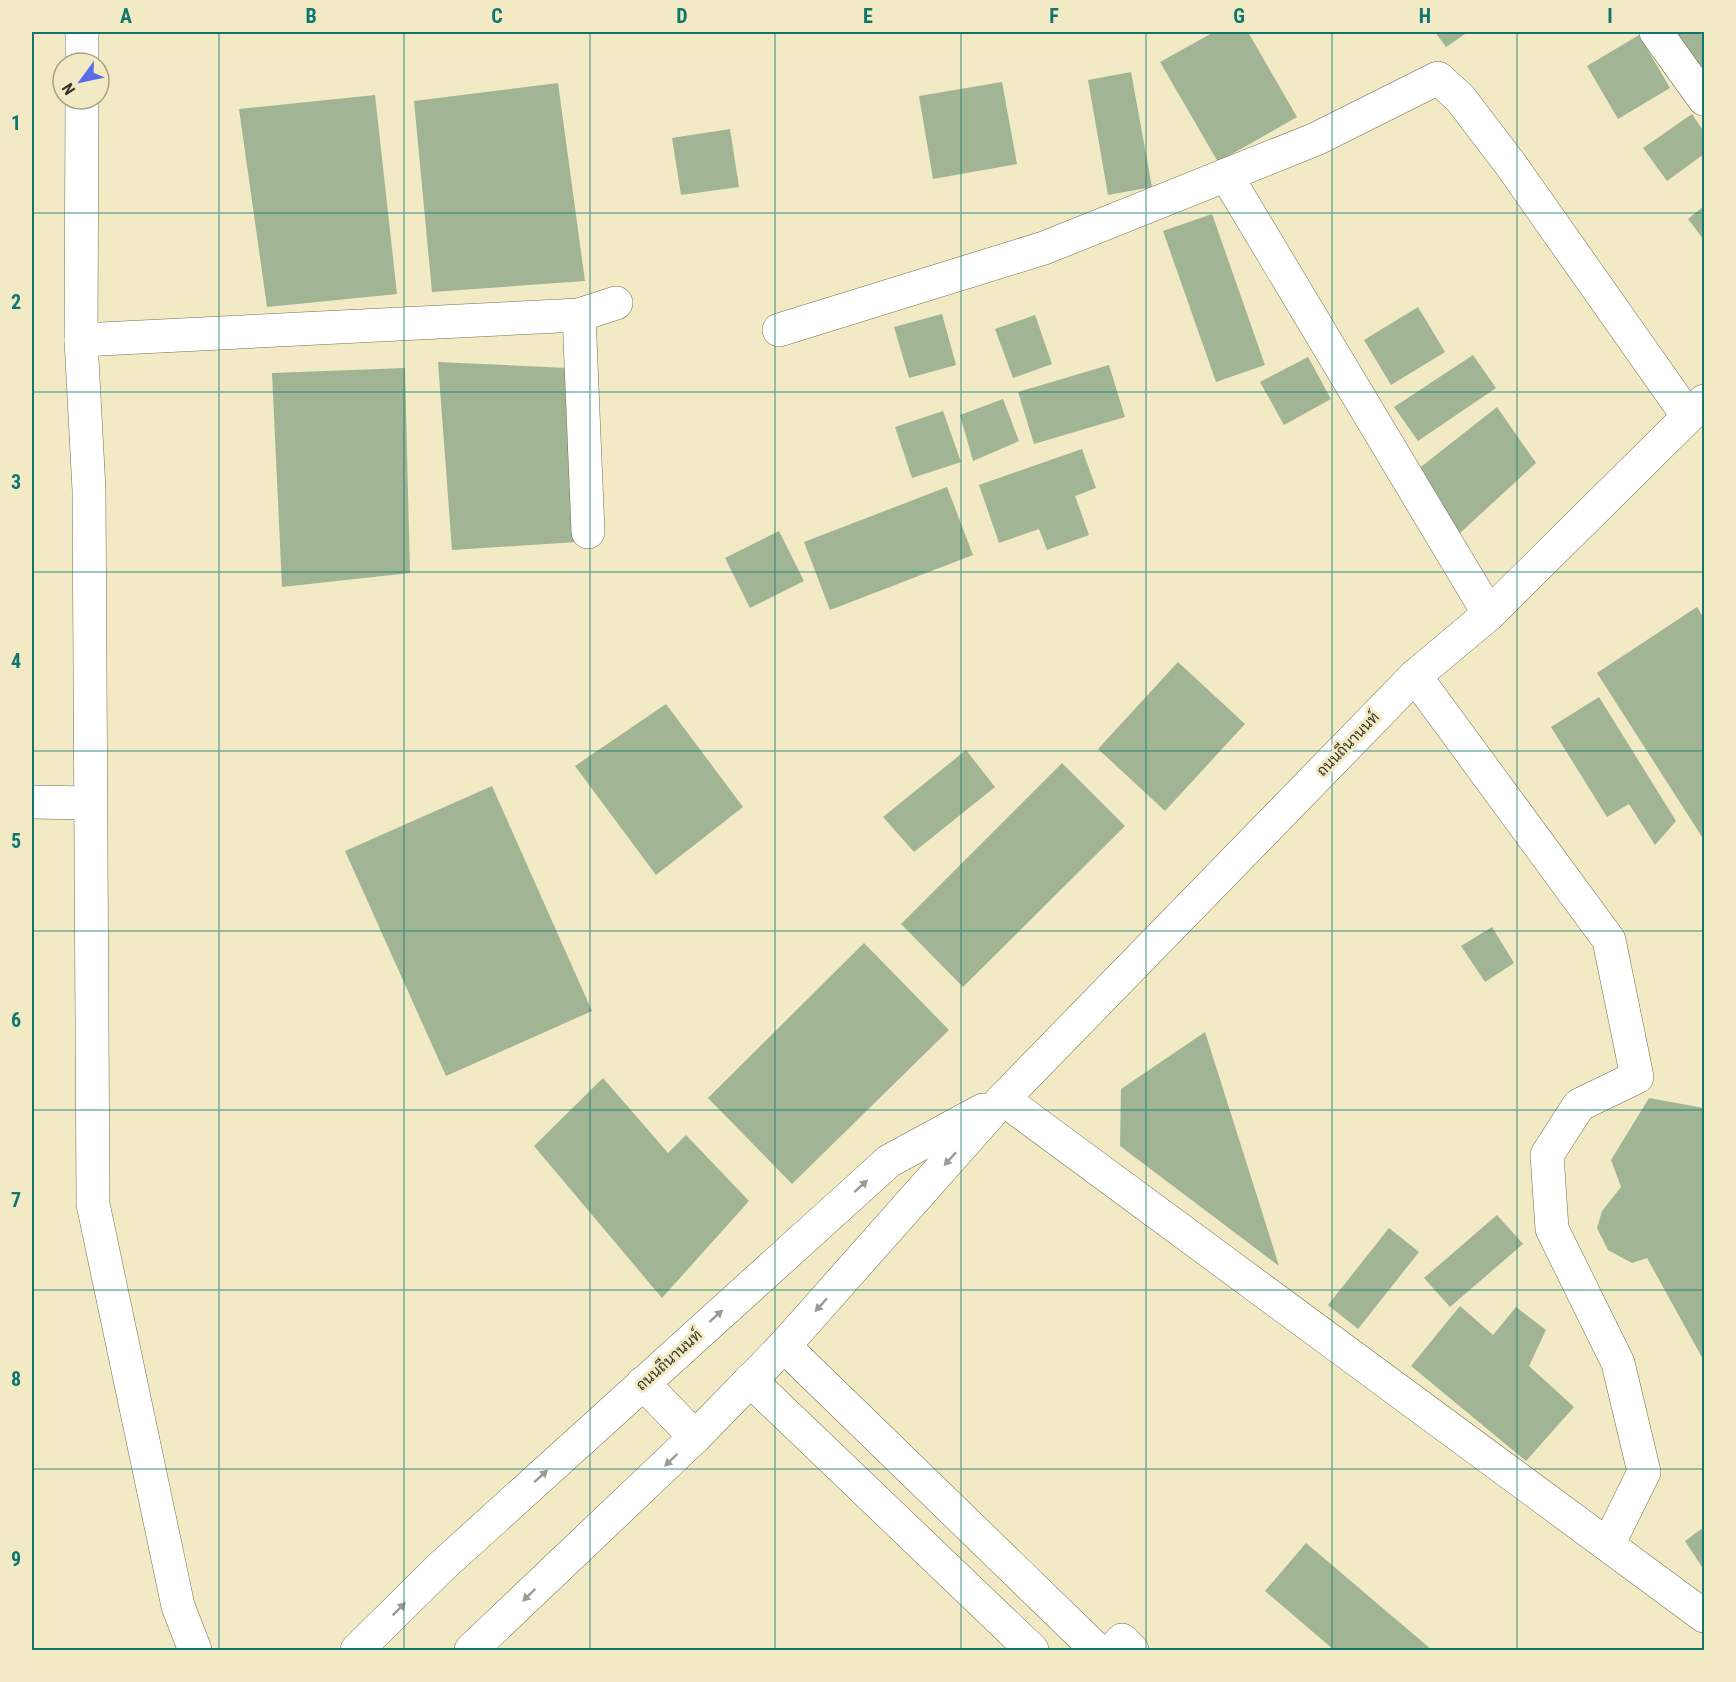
<svg xmlns="http://www.w3.org/2000/svg" width="1736" height="1682" viewBox="0 0 1736 1682" font-family="'Roboto Condensed',Sarabun,sans-serif">
	<style>
		.building { fill: #a1b595 }
		.lines { fill: none; stroke-linecap: round; stroke-linejoin: round }
		.minor-casing { stroke: #756f4e; stroke-width: 34 }
		.major-casing { stroke: #756f4e; stroke-width: 34 }
		.minor { stroke: #fff; stroke-width: 33 }
		.major { stroke: #fff; stroke-width: 33 }
		.oneway { fill: #9c9a93 }
		.grid { fill: none; stroke: #0f766e; stroke-width: 1.5; stroke-opacity: 0.55 }
		.labels { text-anchor: middle; dominant-baseline: central; stroke-width: 6; stroke-linejoin: round; paint-order: stroke }
		.street-label { font-size: 15px; fill: #383527; stroke: #f1eac5 }
		.neatline { fill: none; stroke: #0f766e; stroke-width: 2 }
		.grid-label { font-size: 20px; text-anchor: middle; font-weight: bold; fill: #0f766e }
	</style>
	<rect width="100%" height="100%" fill="#f1eac5"/>
	<g class="building">
		<path d="M 1214,32 L 1248,32 L 1297,117 L 1218,162 L 1160,62 Z"/>
		<path d="M 1435,32 L 1468,32 L 1446,47 Z"/>
		<path d="M 1673,32 L 1704,32 L 1704,84 Z"/>
		<path d="M 1639,35 L 1670,88 L 1618,119 L 1587,66 Z"/>
		<path d="M 1131,72 L 1152,187 L 1108,195 L 1088,80 Z"/>
		<path d="M 1002,82 L 1017,164 L 933,179 L 919,96 Z"/>
		<path d="M 558,83 L 585,281 L 432,292 L 414,101 Z"/>
		<path d="M 375,95 L 397,294 L 267,307 L 239,109 Z"/>
		<path d="M 1692,114 L 1704,132 L 1704,154 L 1667,181 L 1643,148 Z"/>
		<path d="M 730,129 L 739,187 L 681,195 L 672,138 Z"/>
		<path d="M 1704,206 L 1704,240 L 1688,219 Z"/>
		<path d="M 1212,214 L 1265,365 L 1216,382 L 1163,231 Z"/>
		<path d="M 1418,307 L 1445,352 L 1391,385 L 1364,340 Z"/>
		<path d="M 942,314 L 956,365 L 909,378 L 894,327 Z"/>
		<path d="M 1035,315 L 1052,364 L 1013,378 L 995,329 Z"/>
		<path d="M 1473,355 L 1496,388 L 1418,441 L 1394,407 Z"/>
		<path d="M 1308,357 L 1331,399 L 1284,425 L 1260,382 Z"/>
		<path d="M 438,362 L 567,368 L 577,542 L 452,550 Z"/>
		<path d="M 1109,365 L 1125,417 L 1034,444 L 1018,392 Z"/>
		<path d="M 405,368 L 410,573 L 282,587 L 272,373 Z"/>
		<path d="M 1003,399 L 1019,441 L 973,461 L 960,415 Z"/>
		<path d="M 1497,407 L 1536,463 L 1459,534 L 1417,470 Z"/>
		<path d="M 943,411 L 961,462 L 912,478 L 895,427 Z"/>
		<path d="M 1082,449 L 1096,488 L 1075,496 L 1089,535 L 1047,550 L 1039,529 L 999,543 L 979,485 Z"/>
		<path d="M 947,487 L 973,555 L 830,610 L 804,542 Z"/>
		<path d="M 779,531 L 804,581 L 750,608 L 725,558 Z"/>
		<path d="M 1697,607 L 1704,618 L 1704,840 L 1597,673 Z"/>
		<path d="M 1178,662 L 1245,724 L 1165,811 L 1098,749 Z"/>
		<path d="M 1599,697 L 1676,821 L 1655,845 L 1629,804 L 1607,817 L 1551,727 Z"/>
		<path d="M 666,704 L 743,807 L 656,875 L 575,766 Z"/>
		<path d="M 966,750 L 995,787 L 914,852 L 883,817 Z"/>
		<path d="M 1062,763 L 1125,826 L 963,987 L 901,924 Z"/>
		<path d="M 492,786 L 592,1011 L 446,1076 L 345,851 Z"/>
		<path d="M 1492,927 L 1514,963 L 1485,982 L 1461,946 Z"/>
		<path d="M 864,943 L 949,1030 L 792,1184 L 708,1098 Z"/>
		<path d="M 1205,1032 L 1263,1215 L 1279,1266 L 1120,1146 L 1121,1089 Z"/>
		<path d="M 603,1078 L 668,1153 L 686,1135 L 749,1201 L 662,1298 L 534,1146 Z"/>
		<path d="M 1649,1098 L 1704,1108 L 1704,1361 L 1647,1258 L 1632,1263 L 1608,1250 L 1597,1228 L 1602,1211 L 1621,1187 L 1611,1160 Z"/>
		<path d="M 1497,1215 L 1523,1244 L 1450,1307 L 1424,1278 Z"/>
		<path d="M 1389,1228 L 1419,1252 L 1358,1329 L 1328,1305 Z"/>
		<path d="M 1460,1306 L 1493,1335 L 1516,1307 L 1546,1330 L 1529,1366 L 1574,1407 L 1526,1461 L 1411,1366 Z"/>
		<path d="M 1704,1527 L 1704,1570 L 1685,1541 Z"/>
		<path d="M 1306,1543 L 1432,1650 L 1334,1650 L 1265,1591 Z"/>
	</g>
	<g class="lines">
		<g class="minor-casing">
			<g id="minor">
				<path d="M 1656,32 L 1704,99"/>
				<path d="M 82,63 L 82,32"/>
				<path d="M 82,99 L 81,340 L 89,490 L 93,1204 L 178,1606 L 195,1650"/>
				<path d="M 1226,175 L 1489,614"/>
				<path d="M 579,315 L 588,532"/>
				<path d="M 779,330 L 1044,248 L 1316,139 L 1438,78 L 1460,98 L 1511,165 L 1687,415"/>
				<path d="M 81,340 L 579,315 L 616,303"/>
				<path d="M 1415,676 L 1609,940 L 1637,1077 L 1579,1105 L 1547,1155 L 1552,1229 L 1618,1363 L 1644,1472 L 1608,1545"/>
				<path d="M 32,802 L 90,803"/>
				<path d="M 1003,1099 L 1704,1616"/>
				<path d="M 784,1346 L 1097,1650"/>
				<path d="M 750,1380 L 1032,1650"/>
				<path d="M 1113,1650 L 1122,1640 L 1132,1650"/>
			</g>
		</g>
		<g class="major-casing">
			<g id="major">
				<path d="M 643,1383 L 695,1437"/>
				<path d="M 357,1650 L 442,1566 L 889,1161 L 983,1110"/>
				<path d="M 471,1650 L 695,1437 L 784,1346 L 1003,1099 L 1415,676 L 1489,614 L 1704,401"/>
			</g>
		</g>
		<use href="#minor" class="minor"/>
		<use href="#major" class="major"/>
	</g>
	<defs><path id="oneway-solid" d="M-6-.8H1V-3.2L6.5 0L1 3.2V.8H-6Z" transform="scale(1.5)"/></defs>
	<g class="oneway">
		<use href="#oneway-solid" transform="translate(950 1159) rotate(132)"/>
		<use href="#oneway-solid" transform="translate(861 1186) rotate(-42)"/>
		<use href="#oneway-solid" transform="translate(821 1305) rotate(132)"/>
		<use href="#oneway-solid" transform="translate(716 1316) rotate(-42)"/>
		<use href="#oneway-solid" transform="translate(671 1460) rotate(136)"/>
		<use href="#oneway-solid" transform="translate(541 1476) rotate(-42)"/>
		<use href="#oneway-solid" transform="translate(529 1595) rotate(136)"/>
		<use href="#oneway-solid" transform="translate(399 1609) rotate(-45)"/>
	</g>
	<path class="grid" d="M 219,32 L 219,1650M 404,32 L 404,1650M 590,32 L 590,1650M 775,32 L 775,1650M 961,32 L 961,1650M 1146,32 L 1146,1650M 1332,32 L 1332,1650M 1517,32 L 1517,1650M 32,213 L 1704,213M 32,392 L 1704,392M 32,572 L 1704,572M 32,751 L 1704,751M 32,931 L 1704,931M 32,1110 L 1704,1110M 32,1290 L 1704,1290M 32,1469 L 1704,1469"/>
	<g class="labels">
		<g class="street-label">
			<text transform="translate(1348 744) rotate(-46)">ถนนถีนานนท์</text>
			<text transform="translate(669 1360) rotate(-42)">ถนนถีนานนท์</text>
		</g>
	</g>
	<rect width="1736" height="1682" fill="none" stroke="#f1eac5" stroke-width="66"/>
	<g transform="translate(81 81) rotate(237)"><circle r="28" fill="#f1eac5" stroke="#a7a286" stroke-width="1.5"/>
	<path d="M0-4.5L10 22L0 15L-10 22Z" fill="#5b6de4"/>
	<text y="-9" font-size="16" font-weight="bold" text-anchor="middle" fill="#383527">N</text>
	</g>
	<rect x="33" y="33" width="1670" height="1616" class="neatline"/>
	<g class="grid-label">
		<text x="126" y="23">A</text>
		<text x="311" y="23">B</text>
		<text x="497" y="23">C</text>
		<text x="682" y="23">D</text>
		<text x="868" y="23">E</text>
		<text x="1054" y="23">F</text>
		<text x="1239" y="23">G</text>
		<text x="1425" y="23">H</text>
		<text x="1610" y="23">I</text>
		<text x="16" y="130">1</text>
		<text x="16" y="309">2</text>
		<text x="16" y="489">3</text>
		<text x="16" y="668">4</text>
		<text x="16" y="848">5</text>
		<text x="16" y="1027">6</text>
		<text x="16" y="1207">7</text>
		<text x="16" y="1386">8</text>
		<text x="16" y="1566">9</text>
	</g>
</svg>
